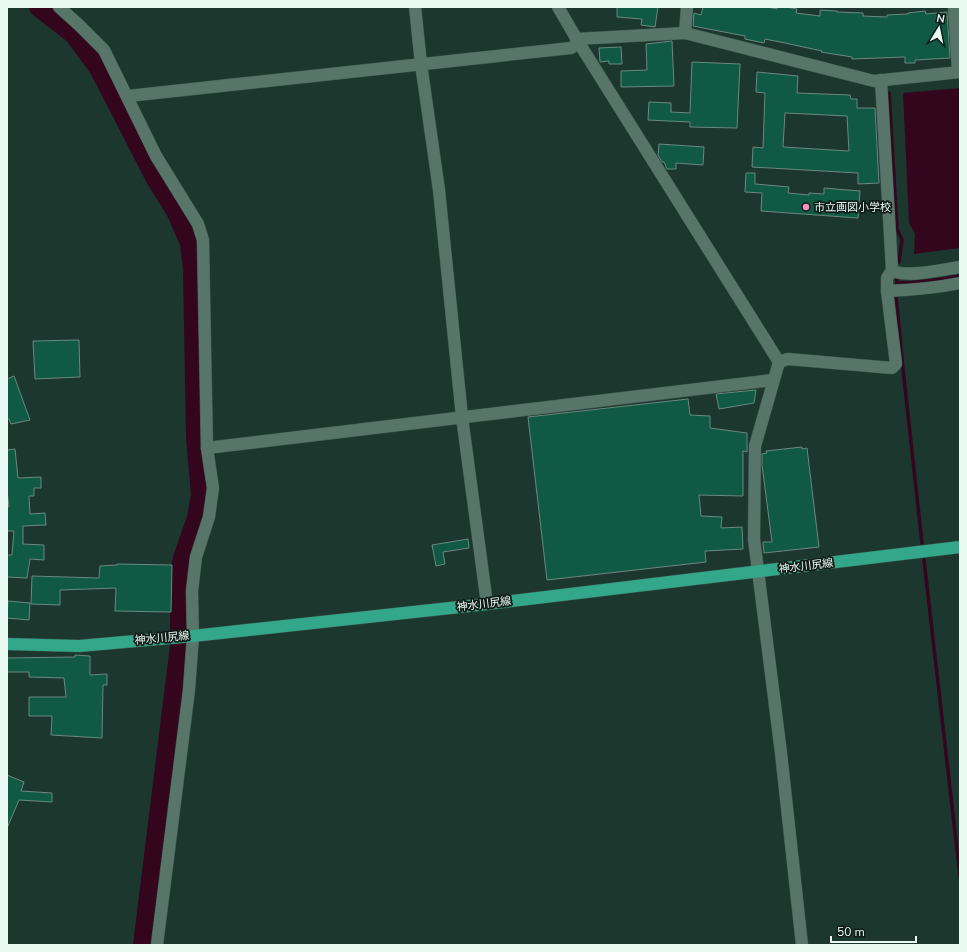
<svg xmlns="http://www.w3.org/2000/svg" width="967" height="952" viewBox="0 0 967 952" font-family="'Nunito Sans','Noto Sans JP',sans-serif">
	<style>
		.water { fill: #33061e }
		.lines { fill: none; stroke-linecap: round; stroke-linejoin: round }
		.stream { stroke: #33061e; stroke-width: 3.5 }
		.river { stroke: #33061e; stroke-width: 20 }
		.building { fill: #0f5945; stroke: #6b897d; fill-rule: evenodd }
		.minor-casing { stroke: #3a534b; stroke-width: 13 }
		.major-casing { stroke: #3a534b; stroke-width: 13 }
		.minor { stroke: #58756a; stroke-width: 12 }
		.major { stroke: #32a789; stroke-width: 12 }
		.poi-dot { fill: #fd8ec0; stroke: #101c18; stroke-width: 1.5 }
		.labels { text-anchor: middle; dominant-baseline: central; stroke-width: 3.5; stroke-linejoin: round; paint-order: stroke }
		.poi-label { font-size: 11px; fill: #e8f9f2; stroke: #101c18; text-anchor: start }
		.street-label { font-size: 11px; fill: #e8f9f2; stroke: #101c18 }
	</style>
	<rect width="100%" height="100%" fill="#1c372e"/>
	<path class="water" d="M 960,88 L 960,248 L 914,254 L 915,234 L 909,223 L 903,93 Z"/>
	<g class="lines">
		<g class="stream">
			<path d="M 889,93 L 897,229 L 902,240 L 899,262"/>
			<path d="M 897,277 L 897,283 C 919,283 939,280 960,276"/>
			<path d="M 896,297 L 903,369 L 922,543"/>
			<path d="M 924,560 L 960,876"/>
		</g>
		<path class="river" d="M 39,7 L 74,34 L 99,68 L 156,179 L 176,211 L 190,243 L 193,270 L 196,437 L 201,495 L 197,518 L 183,558 L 180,573 L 180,646 L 143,945"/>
	</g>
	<g class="building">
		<path d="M 617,7 L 658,7 L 655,27 L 641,25 L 642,19 L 617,17 Z"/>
		<path d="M 703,7 L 767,7 L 777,9 L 777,7 L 786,7 L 797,9 L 796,13 L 820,16 L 820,10 L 837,11 L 837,12 L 863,13 L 863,16 L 887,17 L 887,15 L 908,14 L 908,13 L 925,11 L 926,14 L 947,12 L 950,58 L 915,60 L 915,63 L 905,63 L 905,57 L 852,59 L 852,57 L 821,52 L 822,51 L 785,43 L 765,39 L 764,43 L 745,39 L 745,36 L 693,26 L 694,13 L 701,15 Z"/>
		<path d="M 672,41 L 674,86 L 621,87 L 621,71 L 647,70 L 646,44 Z"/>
		<path d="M 621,47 L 622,64 L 609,64 L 609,61 L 600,62 L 599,48 Z"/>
		<path d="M 692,62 L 740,64 L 737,128 L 690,127 L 690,122 L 648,120 L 649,102 L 671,103 L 671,112 L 690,113 Z"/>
		<path d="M 757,72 L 798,76 L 797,93 L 850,95 L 851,99 L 857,99 L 857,108 L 875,108 L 879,183 L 858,184 L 858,173 L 752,167 L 753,147 L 763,148 L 765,93 L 756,92 ZM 785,113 L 847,116 L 849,151 L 783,147 Z"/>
		<path d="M 659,144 L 704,147 L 703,165 L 676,163 L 676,169 L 667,169 L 664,162 L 662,162 L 658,155 Z"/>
		<path d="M 746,173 L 755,173 L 755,184 L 789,187 L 788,193 L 809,195 L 809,193 L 824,194 L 824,188 L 860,191 L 858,218 L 761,211 L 762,193 L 745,192 Z"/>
		<path d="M 79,340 L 80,377 L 35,379 L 33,341 Z"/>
		<path d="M 14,376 L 30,420 L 11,424 L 9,419 L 7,419 L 7,379 Z"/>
		<path d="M 756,390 L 754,403 L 719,409 L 716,394 Z"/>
		<path d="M 688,399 L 690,415 L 710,416 L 710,428 L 747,433 L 747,452 L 743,451 L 743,496 L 699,495 L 701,516 L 722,517 L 721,528 L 742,527 L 743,549 L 705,551 L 706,562 L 547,580 L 528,417 Z"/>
		<path d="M 802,447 L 802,449 L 807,448 L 819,547 L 764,553 L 763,542 L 772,542 L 762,465 L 762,454 L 767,453 L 766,451 Z"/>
		<path d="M 15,449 L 18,478 L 41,477 L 41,488 L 34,488 L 34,496 L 29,496 L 30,514 L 45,513 L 46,525 L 23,526 L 23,544 L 44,545 L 44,560 L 30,559 L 27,578 L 7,577 L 7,555 L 12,555 L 14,531 L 7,531 L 7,507 L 9,507 L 7,490 L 7,450 Z"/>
		<path d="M 468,539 L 469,548 L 443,552 L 445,564 L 436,566 L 432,545 Z"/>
		<path d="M 117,564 L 172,565 L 171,612 L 115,611 L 116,588 L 60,590 L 60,605 L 31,604 L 32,576 L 99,578 L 100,566 L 117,565 Z"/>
		<path d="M 8,601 L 30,603 L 29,620 L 7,618 Z"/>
		<path d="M 75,655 L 90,656 L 90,675 L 107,674 L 107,685 L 103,685 L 102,738 L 51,735 L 52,716 L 29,716 L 29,697 L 66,697 L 64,678 L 29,677 L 29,672 L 7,672 L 7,658 L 75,657 Z"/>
		<path d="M 7,775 L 24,782 L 21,791 L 52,793 L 52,802 L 19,800 L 7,828 Z"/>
	</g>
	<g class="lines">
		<g class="minor-casing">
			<g id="minor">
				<path d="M 59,7 L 79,25 L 104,50 L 156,156 L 198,224 L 203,240 L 207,448 L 213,488 L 209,517 L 196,557 L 192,591 L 193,636 L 189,690 L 157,945"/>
				<path d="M 415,7 L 421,64 L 439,190 L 462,417 L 487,604"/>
				<path d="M 558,7 L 579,43 L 779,362 L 755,446 L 754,539 L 781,753 L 802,945"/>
				<path d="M 954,7 L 958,72"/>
				<path d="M 685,33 L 687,7"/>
				<path d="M 576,39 L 685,33 L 874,81 L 960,72"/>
				<path d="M 128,96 L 571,48 L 579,43"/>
				<path d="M 892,270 C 904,279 945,269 960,267"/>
				<path d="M 887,291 C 912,290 936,288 960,283"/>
				<path d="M 779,362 L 788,359 L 892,368 L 896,364 L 887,291 L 887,278 L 892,270 L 881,80"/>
				<path d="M 207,448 L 773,380"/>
			</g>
		</g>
		<g class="major-casing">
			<path id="major" d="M 7,644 L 79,646 L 193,636 L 487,604 L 960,547"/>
		</g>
		<use href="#minor" class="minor"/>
		<use href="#major" class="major"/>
	</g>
	<circle class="poi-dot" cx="806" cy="207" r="4"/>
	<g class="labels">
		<g class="poi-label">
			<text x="814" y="207">市立画図小学校</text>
		</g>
		<g class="street-label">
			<text transform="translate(806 566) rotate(-7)">神水川尻線</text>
			<text transform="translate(484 604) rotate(-7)">神水川尻線</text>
			<text transform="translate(162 638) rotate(-5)">神水川尻線</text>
		</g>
	</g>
	<rect width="967" height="952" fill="none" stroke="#e8f9f2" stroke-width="16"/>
	<g transform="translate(939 28) rotate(10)" stroke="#101c18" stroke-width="3" paint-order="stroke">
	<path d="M0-3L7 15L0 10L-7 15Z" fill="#e8f9f2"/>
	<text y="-6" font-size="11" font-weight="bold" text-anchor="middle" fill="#e8f9f2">N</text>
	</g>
	<path d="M831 936v6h85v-6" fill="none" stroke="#e8f9f2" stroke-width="2"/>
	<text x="837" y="936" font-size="12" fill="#e8f9f2" stroke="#101c18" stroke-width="3" paint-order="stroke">50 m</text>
</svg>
